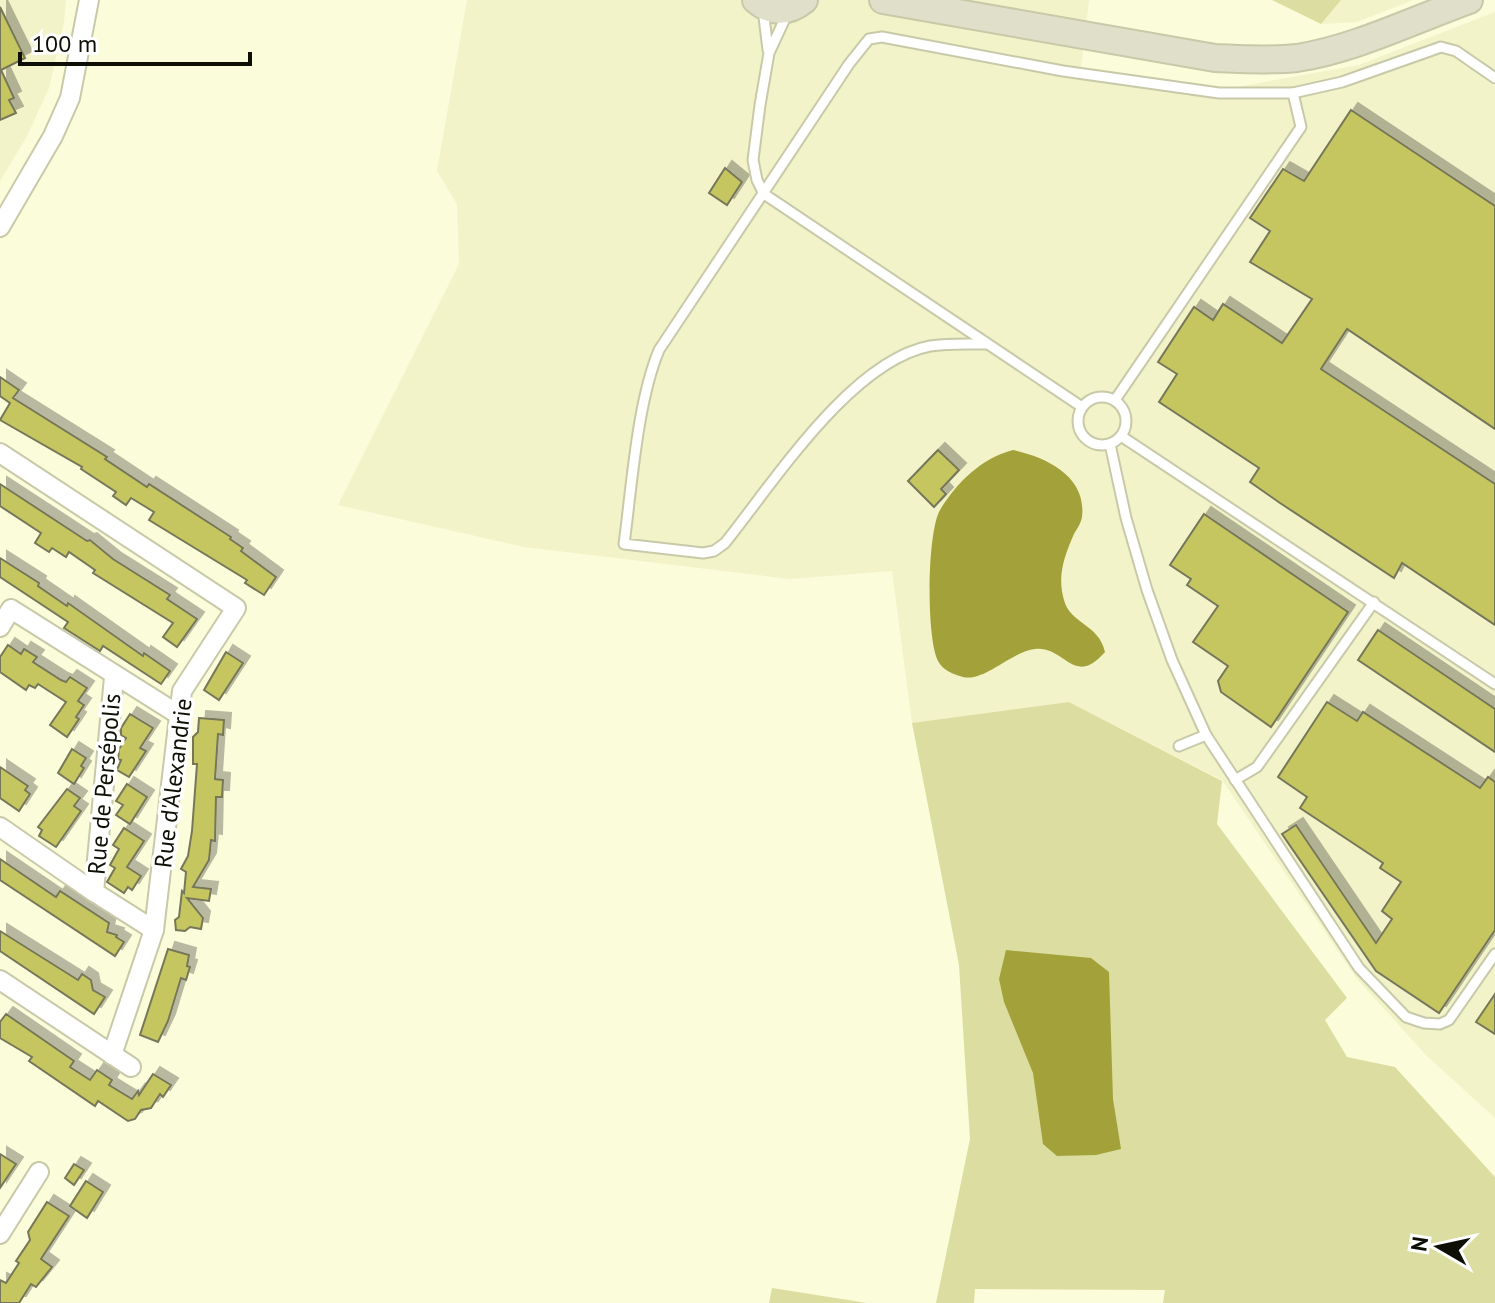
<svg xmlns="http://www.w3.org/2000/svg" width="1495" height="1303" viewBox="0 0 1495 1303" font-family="'PT Sans',sans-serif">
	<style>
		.built { fill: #f2f3c9 }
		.green { fill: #dcdda0 }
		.water { fill: #a3a23a }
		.building { fill: #c6c661; stroke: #767759; stroke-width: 2; filter: url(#shadow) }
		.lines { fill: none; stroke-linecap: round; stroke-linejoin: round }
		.lane-casing { stroke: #c8c9a8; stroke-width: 13 }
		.street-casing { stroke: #c8c9a8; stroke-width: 22 }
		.secondary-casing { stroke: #c8c9a8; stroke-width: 30 }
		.lane { stroke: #fff; stroke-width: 9 }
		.street { stroke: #fff; stroke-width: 18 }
		.secondary { stroke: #e0e0ca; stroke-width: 26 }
		.labels { text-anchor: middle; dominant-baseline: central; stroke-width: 7; stroke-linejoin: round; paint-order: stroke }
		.street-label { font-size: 24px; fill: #0e0f04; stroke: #fff }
	</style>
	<defs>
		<filter id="shadow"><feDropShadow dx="7" dy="-7" stdDeviation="0" flood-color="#0004"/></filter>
	</defs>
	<rect width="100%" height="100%" fill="#fbfcda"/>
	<g class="built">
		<path d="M 0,0 L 66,0 L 64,22 L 49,88 L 27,136 L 0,181 Z"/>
		<path d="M 467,0 L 1089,0 L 1081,68 L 1232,88 L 1359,65 L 1495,12 L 1495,1118 L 1426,1055 L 1357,979 L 1222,780 L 1069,702 L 912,723 L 892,571 L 790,579 L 524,547 L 338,505 L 459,264 L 457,204 L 437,171 Z"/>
		<path d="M 1341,0 L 1413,0 L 1357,22 L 1321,24 Z"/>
	</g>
	<g class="green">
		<path d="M 1272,0 L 1341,0 L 1321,24 Z"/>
		<path d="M 1069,702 L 1222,781 L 1217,824 L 1347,998 L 1325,1020 L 1347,1057 L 1395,1067 L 1495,1177 L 1495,1303 L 1163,1303 L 1165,1290 L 975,1289 L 974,1303 L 936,1303 L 970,1139 L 959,965 L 912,723 Z"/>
		<path d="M 772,1288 L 867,1303 L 769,1303 Z"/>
	</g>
	<g class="water">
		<path d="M 1013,450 C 1046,457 1087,476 1082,517 C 1081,523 1077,529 1074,534 C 1064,557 1057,576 1064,600 C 1070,624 1099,624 1105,652 C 1073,688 1066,646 1035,649 C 1012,651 985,682 963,677 C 952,674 943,670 938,661 C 926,637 927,533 940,510 C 957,482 982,458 1013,450 Z"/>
		<path d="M 1006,950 L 1091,958 L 1109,972 L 1113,1099 L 1121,1149 L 1096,1155 L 1057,1156 L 1043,1144 L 1033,1073 L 1004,1002 L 999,979 Z"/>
	</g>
	<g class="building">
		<path d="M 0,7 L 25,58 L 1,70 L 14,98 L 9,100 L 16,113 L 0,120 Z"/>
		<path d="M 1351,110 L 1495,206 L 1495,429 L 1347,329 L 1321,369 L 1495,484 L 1495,625 L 1402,563 L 1394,578 L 1280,503 L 1250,482 L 1259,468 L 1159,402 L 1177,374 L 1158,362 L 1194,307 L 1213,320 L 1223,304 L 1282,343 L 1312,299 L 1250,262 L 1270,231 L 1250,218 L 1283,169 L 1304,181 Z"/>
		<path d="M 725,168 L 742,182 L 727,205 L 709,193 Z"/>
		<path d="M 0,377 L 19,390 L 13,398 L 107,457 L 105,459 L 147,487 L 149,484 L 231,537 L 230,539 L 243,548 L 241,551 L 276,577 L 264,595 L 245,583 L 247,580 L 149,520 L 154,512 L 131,498 L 126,505 L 113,496 L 116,492 L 81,469 L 82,467 L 0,420 L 10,403 L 0,396 Z"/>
		<path d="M 938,450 L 959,470 L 941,489 L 946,494 L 934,507 L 908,481 Z"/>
		<path d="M 0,484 L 87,541 L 90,540 L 113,559 L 170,595 L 167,599 L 197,619 L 177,647 L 163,637 L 173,623 L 93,573 L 95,570 L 69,552 L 66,557 L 52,548 L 49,552 L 35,543 L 41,533 L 0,506 Z"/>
		<path d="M 1204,514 L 1348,612 L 1271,727 L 1221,692 L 1218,681 L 1228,666 L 1193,642 L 1218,606 L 1187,585 L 1191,579 L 1170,565 Z"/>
		<path d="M 0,558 L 39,583 L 38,586 L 67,606 L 68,603 L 143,656 L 144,653 L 170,671 L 161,684 L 103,646 L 100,651 L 64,628 L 68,622 L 0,577 Z"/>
		<path d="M 1378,630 L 1495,709 L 1495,752 L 1358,660 Z"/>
		<path d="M 8,645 L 21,654 L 24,649 L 37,657 L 33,662 L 61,680 L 66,682 L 70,677 L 87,688 L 78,701 L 84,705 L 76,717 L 79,719 L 67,737 L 50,725 L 66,702 L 38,684 L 35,688 L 29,685 L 26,690 L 0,672 L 0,657 Z"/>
		<path d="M 226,652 L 243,663 L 219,700 L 204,690 Z"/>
		<path d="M 1327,702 L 1357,721 L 1363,712 L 1480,788 L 1488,777 L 1495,782 L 1495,930 L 1439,1013 L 1376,971 L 1282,834 L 1296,825 L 1376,943 L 1392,919 L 1382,911 L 1401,882 L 1380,868 L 1383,863 L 1300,808 L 1307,797 L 1278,777 Z"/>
		<path d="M 130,714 L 153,728 L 140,748 L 146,751 L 129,777 L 117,770 L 121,760 L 118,759 L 119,749 L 126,738 L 121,735 L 121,728 Z"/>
		<path d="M 199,718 L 224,720 L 223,735 L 218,734 L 215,779 L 223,780 L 222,797 L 216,797 L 215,841 L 211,840 L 209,860 L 193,887 L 211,889 L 209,901 L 187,898 L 203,918 L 201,929 L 190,927 L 185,931 L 176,930 L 175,920 L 179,917 L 182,891 L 184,893 L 186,872 L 181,869 L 188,856 L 192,831 L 197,764 L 193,764 L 193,737 L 198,732 Z"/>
		<path d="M 72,749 L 86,758 L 81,766 L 84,768 L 74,784 L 58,773 Z"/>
		<path d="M 0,767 L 28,786 L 25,790 L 30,794 L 19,811 L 0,798 Z"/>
		<path d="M 127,784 L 147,797 L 130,824 L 116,815 L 123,805 L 116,801 Z"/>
		<path d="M 67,789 L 80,798 L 74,806 L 81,811 L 56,847 L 39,836 L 42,830 L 38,827 Z"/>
		<path d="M 124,828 L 144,841 L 127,867 L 141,876 L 132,890 L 128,887 L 124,893 L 107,882 L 115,868 L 110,865 L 119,849 L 113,845 Z"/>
		<path d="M 0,859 L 56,897 L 60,891 L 109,923 L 107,932 L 117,935 L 116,937 L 124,942 L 115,956 L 0,880 Z"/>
		<path d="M 0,931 L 78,980 L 82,974 L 91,980 L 93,990 L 105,997 L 94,1014 L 0,951 Z"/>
		<path d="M 168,949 L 189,955 L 187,966 L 190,967 L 186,980 L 181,978 L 168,1021 L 158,1042 L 140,1035 Z"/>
		<path d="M 1495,994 L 1495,1034 L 1476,1022 Z"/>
		<path d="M 6,1014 L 74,1061 L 70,1067 L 90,1080 L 97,1070 L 112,1080 L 109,1085 L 132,1099 L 138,1091 L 139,1095 L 153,1074 L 171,1085 L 163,1097 L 160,1094 L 151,1108 L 141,1110 L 135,1119 L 128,1121 L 98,1101 L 95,1106 L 29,1061 L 32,1057 L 0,1038 L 0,1022 Z"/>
		<path d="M 0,1154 L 16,1164 L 0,1188 Z"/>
		<path d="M 74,1164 L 84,1170 L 74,1185 L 65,1178 Z"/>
		<path d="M 86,1181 L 103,1192 L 87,1218 L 70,1206 Z"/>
		<path d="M 47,1202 L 69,1216 L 41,1259 L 52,1267 L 36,1287 L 31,1284 L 19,1303 L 0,1303 L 0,1280 L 6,1283 L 19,1263 L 16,1261 L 30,1240 L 28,1232 Z"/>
	</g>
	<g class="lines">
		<g class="lane-casing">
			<g id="lane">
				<path d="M 763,9 L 768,50"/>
				<path d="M 788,12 L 769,53 L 760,105 L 753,160 L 757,180 L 764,194 L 1082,407"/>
				<path d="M 986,344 C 968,344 948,343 930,346 C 851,361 774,482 725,543 L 714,551 L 703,553 L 624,544 C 632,485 637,403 659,350 L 849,64 L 869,39 L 882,37 L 1063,71 L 1219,93 L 1293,93"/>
				<circle cx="1102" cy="421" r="24"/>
				<path d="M 1115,400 L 1301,127 L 1293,93 L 1342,82 L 1441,47 L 1456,51 L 1495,78"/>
				<path d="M 1121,436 L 1495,684"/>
				<path d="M 1110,444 L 1126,518 L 1147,590 L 1172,660 L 1206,735 L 1359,968 L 1406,1017 L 1424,1023 L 1440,1024 L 1449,1020 L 1495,954"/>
				<path d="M 1179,746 L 1206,735"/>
				<path d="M 1235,780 L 1257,767 L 1374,602"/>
			</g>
		</g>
		<g class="street-casing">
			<g id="street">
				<path d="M 0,227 L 53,136 L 70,98 L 89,0"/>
				<path d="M 0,453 L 236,608 L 182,691 L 154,930 L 112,1055"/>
				<path d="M 0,627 L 11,609 L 179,715"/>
				<path d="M 0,827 L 94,892 L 154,930"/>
				<path d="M 94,892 L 114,677"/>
				<path d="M 0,980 L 131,1067"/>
				<path d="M 0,1234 L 39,1172"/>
			</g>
		</g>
		<g class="secondary-casing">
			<g id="secondary">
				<path d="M 756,0 C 771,13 788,13 804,0"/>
				<path d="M 883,0 L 1215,58 C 1242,59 1270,61 1297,58 C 1355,49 1413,20 1469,0"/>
			</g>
		</g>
		<use href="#lane" class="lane"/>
		<use href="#street" class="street"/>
		<use href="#secondary" class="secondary"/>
	</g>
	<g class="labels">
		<g class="street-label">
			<text transform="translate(173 783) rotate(-83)">Rue d'Alexandrie</text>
			<text transform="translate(104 784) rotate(-85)">Rue de Persépolis</text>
		</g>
	</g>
	<g transform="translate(1439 1247) rotate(279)" stroke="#ffffff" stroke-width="6" paint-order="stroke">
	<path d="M0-6L14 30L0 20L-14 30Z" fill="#0e0f04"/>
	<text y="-12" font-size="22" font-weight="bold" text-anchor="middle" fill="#0e0f04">N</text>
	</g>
	<path d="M20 52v12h230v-12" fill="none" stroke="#0e0f04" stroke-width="4"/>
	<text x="32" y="52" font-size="24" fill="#0e0f04" stroke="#ffffff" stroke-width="6" paint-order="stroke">100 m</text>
</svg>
